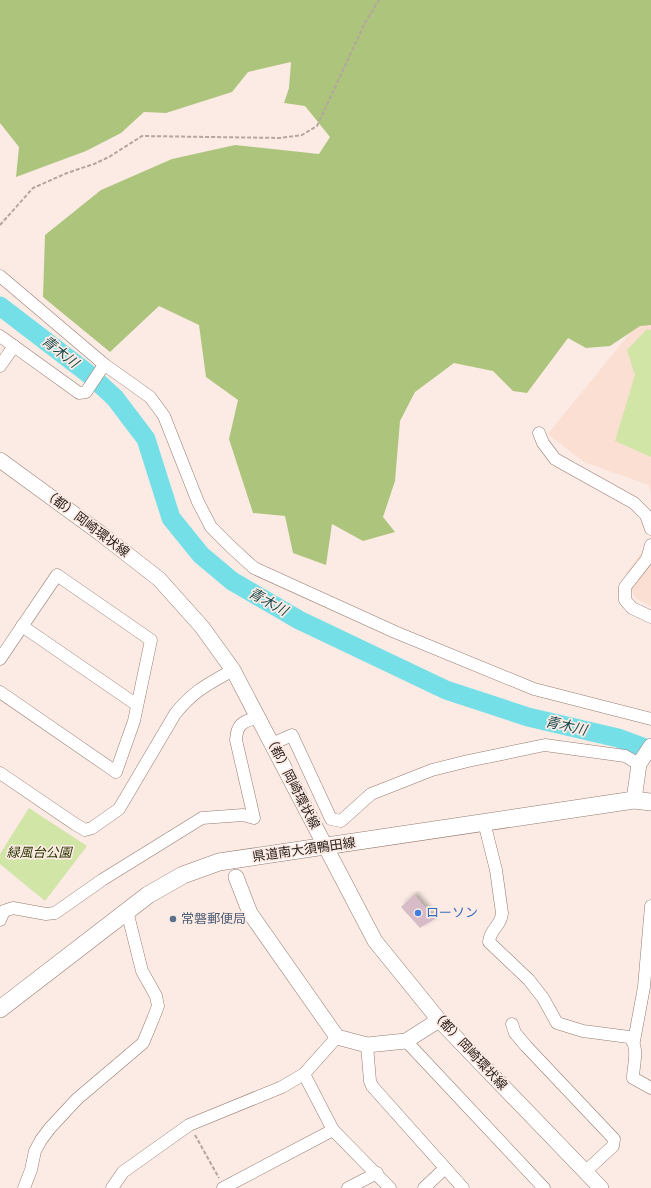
<svg xmlns="http://www.w3.org/2000/svg" width="651" height="1188" viewBox="0 0 651 1188" font-family="Spectral,'Noto Sans JP',serif">
	<style>
		.built { fill: #fbdfd2 }
		.green { fill: #d0e5a6 }
		.forest { fill: #adc47d }
		.lines { fill: none; stroke-linecap: round; stroke-linejoin: round }
		.river { stroke: #75dfe7; stroke-width: 19 }
		.building { fill: #d7bbc6; filter: url(#shadow) }
		.minor-casing { stroke: #947b70; stroke-width: 13 }
		.tertiary-casing { stroke: #947b70; stroke-width: 16 }
		.secondary-casing { stroke: #947b70; stroke-width: 18 }
		.path { stroke: #b4a59f; stroke-width: 2; stroke-dasharray: 4 2; stroke-linecap: butt }
		.minor { stroke: #fff; stroke-width: 12 }
		.tertiary { stroke: #fff; stroke-width: 15 }
		.secondary { stroke: #fff; stroke-width: 17 }
		.shop-dot { fill: #3f7fe0; stroke: #fcebe4; stroke-width: 1.5 }
		.service-dot { fill: #5c6f8a; stroke: #fcebe4; stroke-width: 1.5 }
		.labels { text-anchor: middle; dominant-baseline: central; stroke-width: 3.5; stroke-linejoin: round; paint-order: stroke }
		.street-label { font-size: 13px; fill: #2a201c; stroke: #fcebe4 }
		.park-label { font-size: 13px; font-style: italic; fill: #2b3801; stroke: #fcebe4 }
		.shop-label { font-size: 13px; fill: #366cbe; stroke: #fcebe4; text-anchor: start }
		.service-label { font-size: 13px; fill: #4e5e75; stroke: #fcebe4; text-anchor: start }
		.water-label { font-size: 14px; font-style: italic; fill: #1d4c50; stroke: #fcebe4 }
	</style>
	<defs>
		<filter id="shadow"><feDropShadow dx="3.5" dy="-3.5" stdDeviation="2" flood-color="#0004"/></filter>
	</defs>
	<rect width="100%" height="100%" fill="#fcebe4"/>
	<g class="built">
		<path d="M 643,317 L 651,319 L 651,494 L 649,485 L 584,462 L 548,434 Z"/>
		<path d="M 651,540 L 651,606 L 635,598 L 626,573 Z"/>
	</g>
	<g class="green">
		<path d="M 647,329 L 651,330 L 651,457 L 615,441 L 635,375 L 627,350 Z"/>
		<path d="M 29,808 L 87,846 L 45,901 L 0,864 L 0,854 Z"/>
	</g>
	<path class="forest" d="M 0,0 L 651,0 L 651,325 L 640,326 L 610,346 L 586,348 L 568,338 L 527,393 L 513,391 L 493,371 L 454,363 L 415,392 L 400,421 L 395,481 L 383,517 L 395,532 L 363,541 L 332,524 L 326,565 L 293,553 L 285,516 L 253,513 L 229,439 L 238,400 L 206,377 L 199,325 L 159,306 L 110,352 L 43,297 L 45,235 L 101,190 L 172,159 L 235,145 L 319,154 L 330,137 L 305,106 L 284,103 L 289,88 L 291,62 L 248,72 L 232,92 L 166,113 L 144,112 L 121,133 L 86,151 L 16,177 L 19,147 L 0,123 Z"/>
	<g class="lines">
		<path class="river" d="M 0,306 L 90,375 L 115,398 L 146,439 L 171,518 L 201,555 L 232,581 L 299,620 L 446,690 L 528,717 L 618,738 L 651,750"/>
	</g>
	<path class="building" d="M 414,895 L 435,919 L 420,928 L 401,907 Z"/>
	<g class="lines">
		<g class="minor-casing">
			<g id="minor">
				<path d="M 0,276 L 105,365 L 150,397 L 164,416 L 198,502 L 211,527 L 230,546 L 254,568 L 395,632 L 534,689 L 651,719"/>
				<path d="M 0,336 L 79,393 L 86,392 L 102,368 L 105,365"/>
				<path d="M 0,366 L 14,346"/>
				<path d="M 539,433 L 543,443 L 555,459 L 634,503 L 646,515 L 651,529"/>
				<path d="M 651,545 L 647,559 L 625,587 L 625,600 L 632,608 L 651,617"/>
				<path d="M 22,626 L 137,705"/>
				<path d="M 0,659 L 57,575 L 151,640 L 134,721 L 116,772 L 0,692"/>
				<path d="M 272,744 L 292,735 L 331,819 L 341,821 L 371,794 L 432,770 L 468,761 L 545,745 L 625,756 L 639,764"/>
				<path d="M 0,773 L 75,824 L 85,830 L 92,828 L 119,809 L 175,714 C 193,691 208,684 233,670"/>
				<path d="M 484,822 L 496,870 L 502,913 C 501,927 490,928 489,942 L 529,980 L 543,998 L 557,1023 L 583,1031 L 629,1037 C 640,1047 633,1065 633,1078 L 651,1088"/>
				<path d="M 0,920 L 4,911 L 13,908 L 46,914 L 55,913 L 102,880 L 202,818 L 243,815 L 254,818 L 236,740 C 237,723 243,722 258,717"/>
				<path d="M 512,1024 L 515,1033 L 526,1046 L 614,1139 L 613,1146 L 585,1172"/>
				<path d="M 406,1041 L 544,1188"/>
				<path d="M 634,1041 L 644,987 L 651,906"/>
				<path d="M 367,1045 L 370,1081 L 372,1086 L 463,1188"/>
				<path d="M 304,1074 L 333,1130 L 390,1188"/>
				<path d="M 24,1188 L 31,1170 L 35,1151 L 41,1140 L 50,1128 L 77,1099 L 143,1043 L 153,1019 L 158,1006 L 156,996 L 142,971 L 127,911"/>
				<path d="M 112,1188 L 123,1172 L 189,1125 L 282,1087 L 304,1074 L 337,1037"/>
				<path d="M 223,1188 L 333,1130"/>
				<path d="M 348,1188 L 377,1173"/>
				<path d="M 424,1188 L 445,1168"/>
			</g>
		</g>
		<g class="tertiary-casing">
			<g id="tertiary">
				<path d="M 0,460 L 100,533 L 159,579 L 202,627 L 233,670 L 375,941 L 439,1020 L 601,1188"/>
				<path d="M 634,800 L 639,764 L 651,746"/>
				<path d="M 236,877 L 250,913 L 337,1037 L 367,1045 L 406,1041 L 439,1020"/>
			</g>
		</g>
		<g class="secondary-casing">
			<path id="secondary" d="M 0,1009 L 148,895 L 183,875 L 219,862 L 634,800 L 651,802"/>
		</g>
		<g class="path">
			<path d="M 0,225 L 33,188 L 67,173 L 94,164 L 109,157 L 142,136 L 280,138 L 302,135 L 317,126 L 365,23 L 379,0"/>
			<path d="M 195,1135 L 219,1178"/>
		</g>
		<use href="#minor" class="minor"/>
		<use href="#tertiary" class="tertiary"/>
		<use href="#secondary" class="secondary"/>
	</g>
	<circle class="shop-dot" cx="418" cy="913" r="4"/>
	<circle class="service-dot" cx="173" cy="919" r="4"/>
	<g class="labels">
		<g class="street-label">
			<text transform="translate(86 523) rotate(37)">（都）岡崎環状線</text>
			<text transform="translate(292 782) rotate(63)">（都）岡崎環状線</text>
			<text transform="translate(304 850) rotate(-8)">県道南大須鴨田線</text>
			<text transform="translate(469 1050) rotate(47)">（都）岡崎環状線</text>
		</g>
		<g class="park-label">
			<text x="39" y="853">緑風台公園</text>
		</g>
		<g class="shop-label">
			<text x="426" y="913">ローソン</text>
		</g>
		<g class="service-label">
			<text x="181" y="919">常磐郵便局</text>
		</g>
		<g class="water-label">
			<text transform="translate(60 352) rotate(38)">青木川</text>
			<text transform="translate(268 602) rotate(29)">青木川</text>
			<text transform="translate(566 726) rotate(13)">青木川</text>
		</g>
	</g>
</svg>
